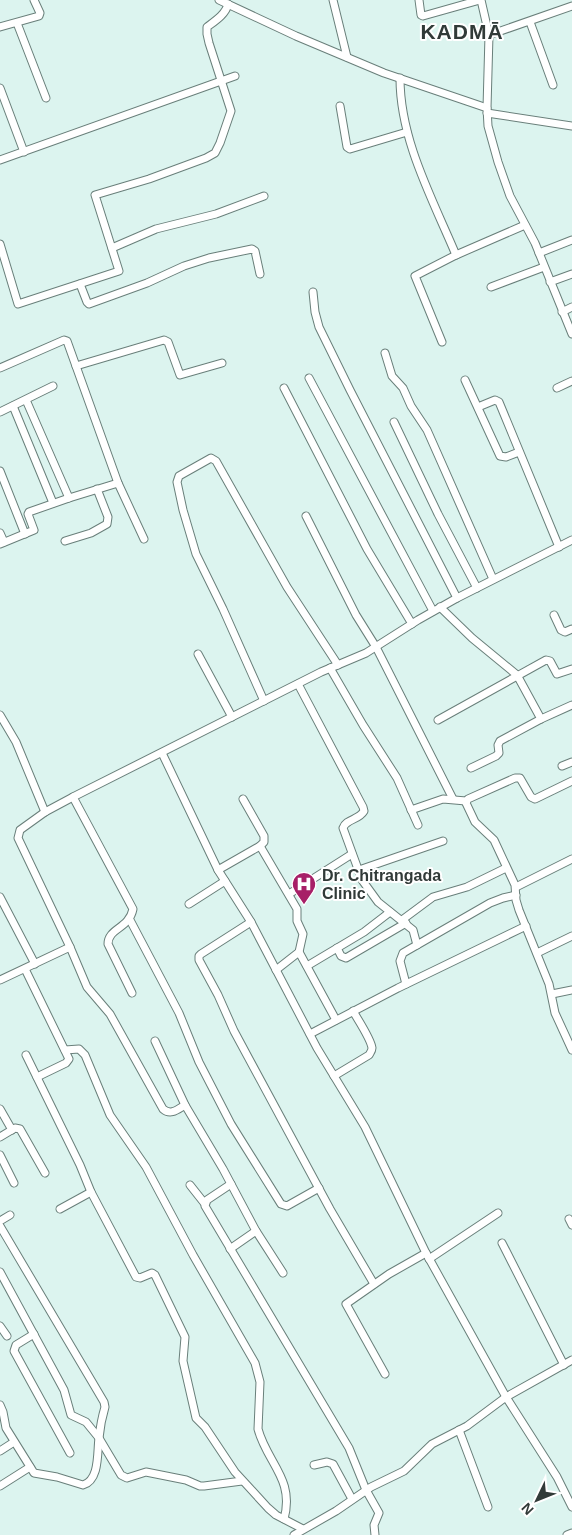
<svg xmlns="http://www.w3.org/2000/svg" width="572" height="1535" viewBox="0 0 572 1535" font-family="Helvetica,sans-serif">
	<style>
		.lines { fill: none; stroke-linecap: round; stroke-linejoin: round }
		.minor-casing { stroke: #697f7a; stroke-width: 9 }
		.minor { stroke: #fff; stroke-width: 7 }
		.labels { text-anchor: middle; dominant-baseline: central; stroke-width: 4; stroke-linejoin: round; paint-order: stroke }
		.poi-label { font-size: 16px; font-weight: bold; fill: #313a38; stroke: #fff; text-anchor: start }
		.district-label { font-size: 21px; font-weight: bold; letter-spacing: 1px; fill: #313a38; stroke: #fff }
	</style>
	<rect width="100%" height="100%" fill="#dcf4ef"/>
	<g class="lines">
		<g class="minor-casing">
			<g id="minor">
				<path d="M 219,0 L 296,36 L 384,73 L 487,108 L 488,126 L 498,162 L 510,196 L 535,243 L 572,334"/>
				<path d="M 333,0 L 347,57"/>
				<path d="M 419,0 L 421,15 L 423,16 L 480,0"/>
				<path d="M 481,0 L 489,35 L 487,108"/>
				<path d="M 530,22 L 553,85"/>
				<path d="M 17,23 L 46,98"/>
				<path d="M 0,27 L 39,16 L 40,13 L 34,0"/>
				<path d="M 489,35 L 572,6"/>
				<path d="M 400,78 C 400,140 432,198 456,255"/>
				<path d="M 0,88 L 24,152"/>
				<path d="M 340,106 L 347,147 L 350,149 L 407,132"/>
				<path d="M 487,113 L 572,126"/>
				<path d="M 0,160 L 235,76"/>
				<path d="M 0,244 L 18,304 L 119,271 L 95,195 L 149,179 L 206,158 L 215,153 L 220,143 L 231,111 L 209,43 L 207,34 L 207,27 C 215,21 226,14 228,4"/>
				<path d="M 112,248 L 156,229 L 216,214 L 264,196"/>
				<path d="M 539,253 L 572,240"/>
				<path d="M 550,282 L 572,274"/>
				<path d="M 80,284 L 87,302 L 89,304 L 147,283 L 184,266 L 209,258 L 252,249 L 255,251 L 260,274"/>
				<path d="M 491,287 L 544,267"/>
				<path d="M 313,292 L 315,312 L 319,327 L 350,390 L 457,598"/>
				<path d="M 562,312 L 572,307"/>
				<path d="M 442,342 L 415,276 L 456,255 L 525,225"/>
				<path d="M 385,353 L 392,376 L 403,388 L 411,406 L 427,430 L 493,579"/>
				<path d="M 76,366 L 164,340 L 168,342 L 180,375 L 222,363"/>
				<path d="M 0,368 L 64,340 L 67,341 L 118,483 L 144,539"/>
				<path d="M 309,378 L 433,611"/>
				<path d="M 465,380 L 500,456 L 506,457 L 519,452"/>
				<path d="M 284,388 L 367,549 L 412,624"/>
				<path d="M 557,388 L 572,381"/>
				<path d="M 26,400 L 69,498"/>
				<path d="M 13,406 L 53,503"/>
				<path d="M 478,407 L 495,400 L 499,402 L 559,547"/>
				<path d="M 0,412 L 53,386"/>
				<path d="M 394,422 L 438,514 L 477,588"/>
				<path d="M 0,471 L 25,534"/>
				<path d="M 306,516 L 356,615 L 376,647 L 453,799"/>
				<path d="M 0,533 L 4,542"/>
				<path d="M 65,541 L 91,533 L 107,524 L 108,517 L 97,489"/>
				<path d="M 0,544 L 34,530 L 28,514 L 29,512 L 69,498 L 118,483"/>
				<path d="M 440,607 L 472,638 L 517,675 L 541,719"/>
				<path d="M 554,615 L 561,630 L 565,632 L 572,629"/>
				<path d="M 198,654 L 232,717"/>
				<path d="M 330,668 L 363,725 L 397,778 L 418,825"/>
				<path d="M 298,684 L 363,807 L 364,811 C 359,820 346,819 343,828 L 362,880 L 378,902 L 413,930 L 417,945"/>
				<path d="M 264,701 L 223,609 L 196,554 L 183,510 L 177,482 L 179,476 L 211,458 L 216,461 L 287,587 L 338,665"/>
				<path d="M 0,715 L 16,742 L 45,812"/>
				<path d="M 438,720 L 546,660 L 550,661 L 557,674 L 572,669"/>
				<path d="M 162,753 L 218,870 L 251,922 L 317,1048 L 365,1127 L 426,1253 L 506,1397 L 557,1477 L 572,1507"/>
				<path d="M 562,766 L 572,762"/>
				<path d="M 471,768 L 496,756 L 499,753 L 498,745 L 500,741 L 541,719 L 572,705"/>
				<path d="M 572,781 L 535,799 L 531,797 L 520,778 L 515,778 L 468,799 L 466,803 L 475,822 L 494,840 L 515,885 L 516,900 L 519,910 L 549,984 L 555,1013 L 572,1050"/>
				<path d="M 73,797 L 133,909 C 129,929 108,928 108,944 L 132,993"/>
				<path d="M 411,810 L 443,799 L 466,801"/>
				<path d="M 260,846 L 297,909 L 297,921 L 303,934 L 299,952 L 276,970"/>
				<path d="M 218,870 L 260,846 L 264,842 L 264,836 L 243,799"/>
				<path d="M 359,870 L 443,841"/>
				<path d="M 516,887 L 572,859"/>
				<path d="M 289,894 L 352,854"/>
				<path d="M 0,897 L 35,964"/>
				<path d="M 189,904 L 225,881"/>
				<path d="M 130,920 L 179,1013 L 199,1062 L 231,1124 L 281,1204 L 287,1206 L 319,1188"/>
				<path d="M 402,920 L 433,897 L 467,887 L 506,868"/>
				<path d="M 251,922 L 201,954 L 199,956 L 199,960 L 218,995 L 234,1031 L 330,1209 L 374,1284"/>
				<path d="M 337,948 L 341,956 L 346,958 L 406,923"/>
				<path d="M 299,952 L 336,1020"/>
				<path d="M 537,953 L 572,936"/>
				<path d="M 307,966 L 364,932 L 390,912"/>
				<path d="M 25,969 L 69,1059 L 66,1063 L 37,1077"/>
				<path d="M 0,980 L 70,947"/>
				<path d="M 406,984 L 400,961 L 403,953 L 490,903 L 503,898 L 516,895"/>
				<path d="M 552,994 L 572,990"/>
				<path d="M 310,1034 L 398,988 L 526,926"/>
				<path d="M 155,1041 L 185,1105 L 223,1169 L 256,1231 L 283,1273"/>
				<path d="M 65,1050 L 79,1049 L 85,1055 L 110,1115 L 146,1167 L 193,1255 L 255,1363 L 260,1382 L 258,1429 C 267,1463 295,1479 284,1519"/>
				<path d="M 26,1055 L 80,1165 L 91,1192 L 136,1277 L 140,1278 L 152,1273 L 155,1275 L 185,1337 L 183,1361 L 196,1418 L 205,1427 L 235,1472 L 268,1508 L 276,1515 L 303,1529"/>
				<path d="M 334,1076 L 369,1055 C 370,1053 372,1051 372,1048 C 371,1039 358,1020 353,1011"/>
				<path d="M 185,1105 C 178,1109 171,1116 163,1109 L 110,1014 L 87,987 L 70,947 L 18,838 L 20,830 L 45,812 L 73,797 L 321,672 L 366,653 L 418,620 L 457,598 L 572,540"/>
				<path d="M 0,1109 L 12,1130"/>
				<path d="M 0,1137 L 15,1128 L 20,1129 L 45,1173"/>
				<path d="M 0,1155 L 14,1183"/>
				<path d="M 231,1184 L 207,1200 L 205,1206 L 349,1448 L 366,1490 L 379,1513 L 374,1525 L 375,1535"/>
				<path d="M 190,1185 L 205,1204"/>
				<path d="M 60,1209 L 91,1192"/>
				<path d="M 569,1219 L 572,1225"/>
				<path d="M 0,1221 L 10,1215"/>
				<path d="M 0,1226 L 104,1402 L 105,1407 C 102,1417 100,1428 99,1438 C 97,1452 100,1480 83,1485 L 57,1477 L 34,1473 L 6,1428 L 3,1412 L 0,1405"/>
				<path d="M 502,1243 L 564,1365"/>
				<path d="M 230,1249 L 256,1231"/>
				<path d="M 429,1259 L 498,1213"/>
				<path d="M 0,1272 L 64,1390 L 71,1415 L 86,1422 L 99,1438 L 121,1475 L 127,1478 L 146,1472 L 186,1480 L 200,1486 L 204,1486 L 242,1481"/>
				<path d="M 0,1326 L 7,1336"/>
				<path d="M 34,1334 L 16,1345 L 14,1351 L 70,1453"/>
				<path d="M 385,1374 L 346,1304 L 389,1274 L 426,1253"/>
				<path d="M 459,1430 L 488,1507"/>
				<path d="M 0,1451 L 14,1442"/>
				<path d="M 314,1465 L 327,1462 L 333,1464 L 352,1499"/>
				<path d="M 0,1486 L 30,1467"/>
				<path d="M 294,1535 L 336,1511 L 371,1487 L 404,1471 L 432,1444 L 467,1426 L 506,1397 L 572,1360"/>
				<path d="M 567,1535 L 572,1533"/>
			</g>
		</g>
		<use href="#minor" class="minor"/>
	</g>
	<defs>
		<g id="hospital-pin" transform="scale(1.25)"><path d="M0 17L-7.5 6A9.5 9.5 0 1 1 7.5 6Z" fill="#a71f67" stroke="#fff"/><path d="M-5-5h3v3.5h4V-5h3V5h-3V1.5h-4V5h-3Z" fill="#fff"/></g>
	</defs>
	<g fill-rule="evenodd">
		<use href="#hospital-pin" x="304" y="884"/>
	</g>
	<g class="labels">
		<g class="poi-label">
			<text x="322" y="875">Dr. Chitrangada<tspan x="322" dy="18">Clinic</tspan></text>
		</g>
		<g class="district-label">
			<text x="462" y="31">KADMĀ</text>
		</g>
	</g>
	<g transform="translate(537 1500) rotate(227)" stroke="#ffffff" stroke-width="4" paint-order="stroke">
	<path d="M0-4L9 19L0 12L-9 19Z" fill="#313a38"/>
	<text y="-8" font-size="14" font-weight="bold" text-anchor="middle" fill="#313a38">N</text>
	</g>
</svg>
